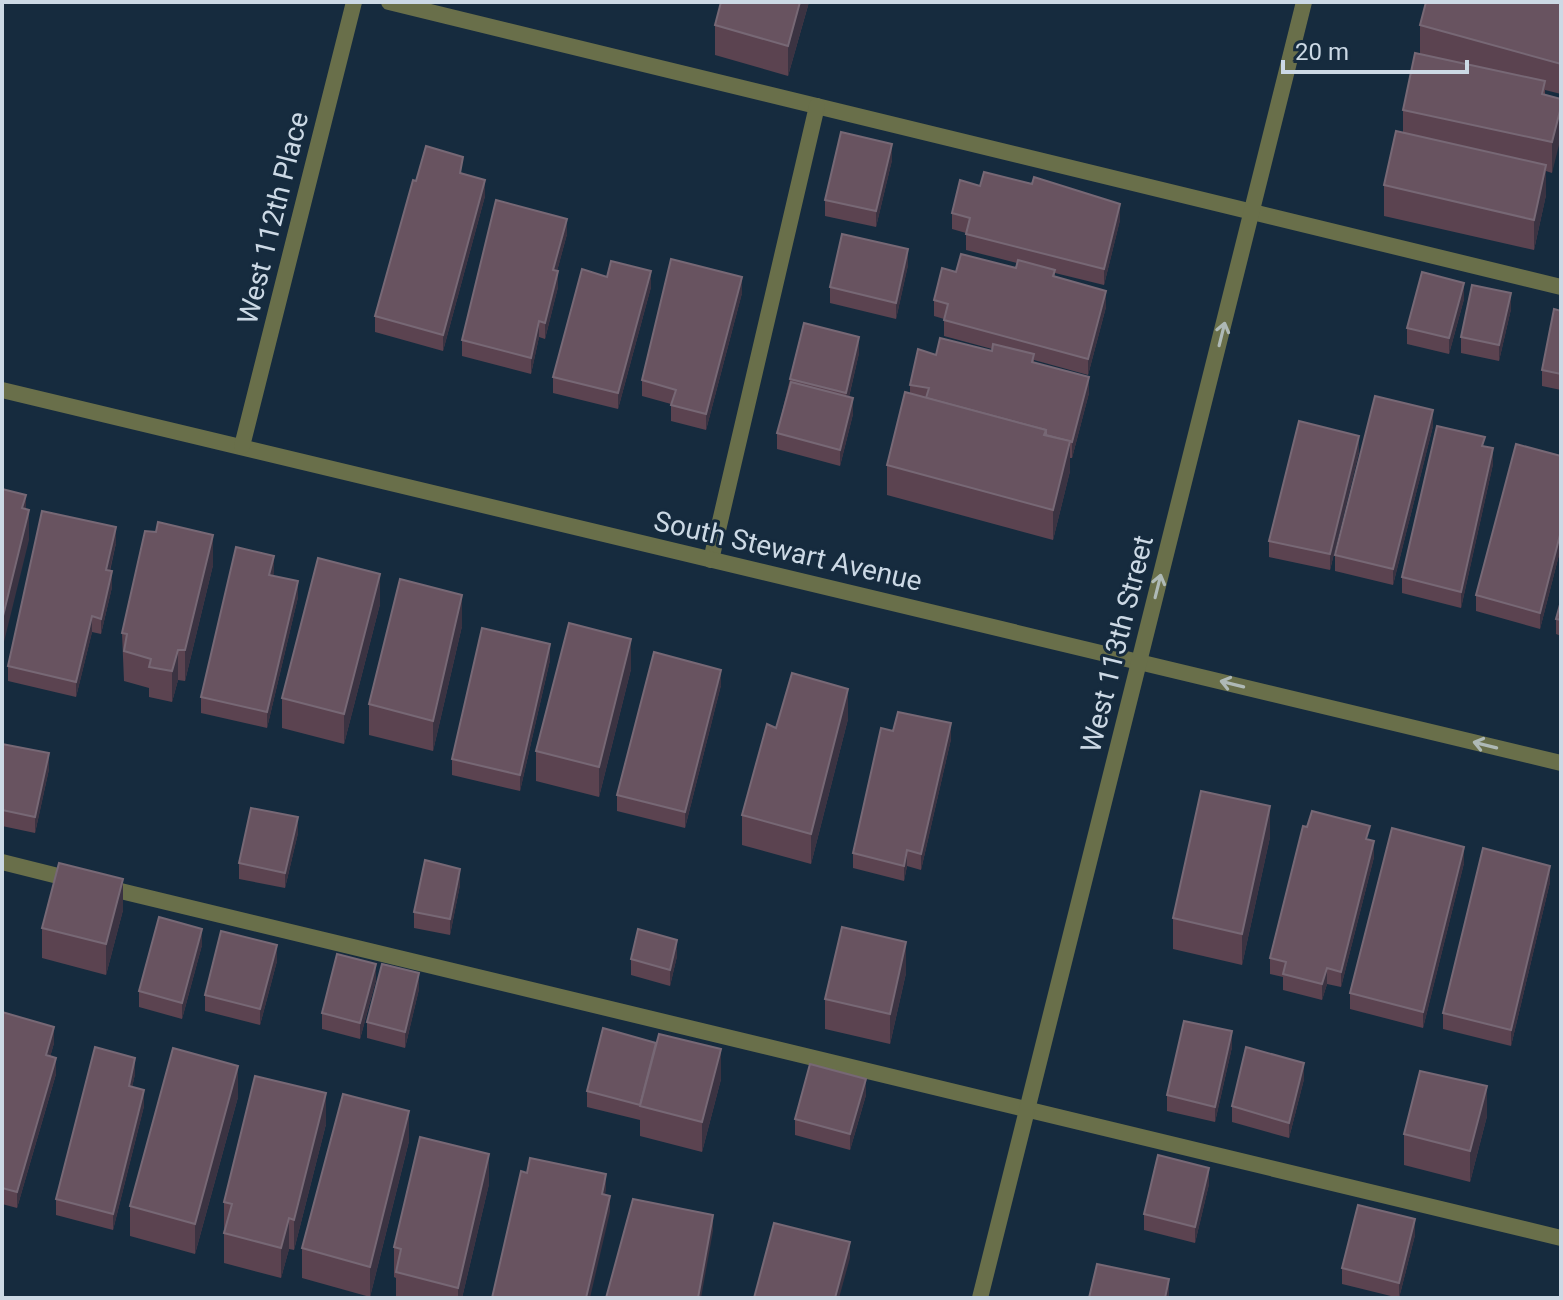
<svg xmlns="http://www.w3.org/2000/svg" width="1563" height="1300" viewBox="0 0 1563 1300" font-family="Roboto,sans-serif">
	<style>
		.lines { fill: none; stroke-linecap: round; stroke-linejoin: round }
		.service { stroke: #696f4a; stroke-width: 16 }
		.minor { stroke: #696f4a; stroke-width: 16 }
		.wall { fill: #5b4350 }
		.shaded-wall { fill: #3b3342 }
		.building { fill: #685360; stroke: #776875; stroke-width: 2 }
		.oneway { stroke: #aeb9b6 }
		.labels { text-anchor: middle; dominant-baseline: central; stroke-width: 6; stroke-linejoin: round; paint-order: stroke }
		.street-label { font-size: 28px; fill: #ccd9e5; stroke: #162b3e }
	</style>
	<rect width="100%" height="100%" fill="#162b3e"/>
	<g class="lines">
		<g class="service">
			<path d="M 389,2 L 1561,287"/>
			<path d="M 711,560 L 817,106"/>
			<path d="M 2,862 L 74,880"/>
			<path d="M 104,887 L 1561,1238"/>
		</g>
		<g class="minor">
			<path d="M 2,390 L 1561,763"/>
			<path d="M 242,446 L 354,2"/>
			<path d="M 980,1298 L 1304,2"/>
		</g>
	</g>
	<g class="wall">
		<path d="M 721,2 L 809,2 L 788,76 L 715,55 L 715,25 Z"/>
		<path d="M 1561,2 L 1561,94 L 1545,90 L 1545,95 L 1561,99 L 1552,173 L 1546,171 L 1546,195 L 1534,250 L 1384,216 L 1384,185 L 1403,133 L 1403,110 L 1420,54 L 1420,25 Z"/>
		<path d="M 892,160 L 876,227 L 825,216 L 825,200 Z"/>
		<path d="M 416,181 L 485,196 L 443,351 L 375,332 L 375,316 Z"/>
		<path d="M 952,213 L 1120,220 L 1104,285 L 1055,273 L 1055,277 L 1106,307 L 1088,375 L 1034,360 L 1034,363 L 1089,393 L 1072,458 L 1070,458 L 1070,471 L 1053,540 L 887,495 L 887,465 L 910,393 L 910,385 L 936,355 L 992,351 L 992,349 L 944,336 L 944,319 L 934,316 L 934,300 L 956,272 L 1016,268 L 1017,263 L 966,250 L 966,233 L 952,229 Z"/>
		<path d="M 567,234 L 557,271 L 558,287 L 545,339 L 539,337 L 531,374 L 462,356 L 462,340 Z"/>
		<path d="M 908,265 L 896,319 L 830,303 L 830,287 Z"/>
		<path d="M 607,277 L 651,287 L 618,409 L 553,393 L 553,377 Z"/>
		<path d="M 742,293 L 706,430 L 671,421 L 671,404 L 642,396 L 642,380 Z"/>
		<path d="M 1464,299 L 1449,354 L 1407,344 L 1407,328 Z"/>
		<path d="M 1511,309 L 1499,361 L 1461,353 L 1461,337 Z"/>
		<path d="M 1561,311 L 1561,390 L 1542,386 L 1542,370 Z"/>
		<path d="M 859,353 L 849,397 L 853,414 L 840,466 L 777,449 L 777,433 L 790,379 Z"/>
		<path d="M 1433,426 L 1393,585 L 1335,571 L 1335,555 Z"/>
		<path d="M 1485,446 L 1493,464 L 1461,608 L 1402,593 L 1402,577 Z"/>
		<path d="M 1359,452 L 1330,570 L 1269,557 L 1269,541 Z"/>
		<path d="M 1561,456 L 1561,547 L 1540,629 L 1476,611 L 1476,595 Z"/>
		<path d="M 116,543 L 110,571 L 112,587 L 101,634 L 92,632 L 76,697 L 8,681 L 8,666 Z"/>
		<path d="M 213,565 L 185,681 L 178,680 L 172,702 L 149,697 L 149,688 L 124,681 L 122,633 Z"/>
		<path d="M 274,572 L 273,576 L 298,597 L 267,728 L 201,713 L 201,697 Z"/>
		<path d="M 1561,601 L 1561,636 L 1556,634 L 1556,619 Z"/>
		<path d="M 380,604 L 344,744 L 282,728 L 282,698 Z"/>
		<path d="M 462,626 L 433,751 L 369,735 L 369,704 Z"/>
		<path d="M 550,660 L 520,791 L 452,775 L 452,759 Z"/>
		<path d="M 631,669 L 599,797 L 536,781 L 536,751 Z"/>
		<path d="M 721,685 L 685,828 L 617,811 L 617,795 Z"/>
		<path d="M 848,719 L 811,864 L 742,845 L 742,815 L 776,728 Z"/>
		<path d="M 893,731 L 951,739 L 921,870 L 907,866 L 904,881 L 853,868 L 853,853 Z"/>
		<path d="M 2,744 L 49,769 L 35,833 L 2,826 Z"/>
		<path d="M 298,833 L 285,888 L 239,879 L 239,863 Z"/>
		<path d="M 1270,837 L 1242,965 L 1173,949 L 1173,918 Z"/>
		<path d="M 1370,839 L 1374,857 L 1341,987 L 1327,984 L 1322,1000 L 1283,990 L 1283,977 L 1270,974 L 1270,958 Z"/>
		<path d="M 1464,863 L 1423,1028 L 1350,1009 L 1350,993 Z"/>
		<path d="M 1550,882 L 1511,1046 L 1443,1029 L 1443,1013 Z"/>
		<path d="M 460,885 L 450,935 L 414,928 L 414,912 Z"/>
		<path d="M 123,910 L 106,975 L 42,958 L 42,928 Z"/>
		<path d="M 202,945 L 182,1019 L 139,1007 L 139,991 Z"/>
		<path d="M 677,956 L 670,986 L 631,975 L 631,959 Z"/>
		<path d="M 277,961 L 260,1025 L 205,1011 L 205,995 Z"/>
		<path d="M 906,973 L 890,1044 L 825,1029 L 825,999 Z"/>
		<path d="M 376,980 L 360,1039 L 322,1029 L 322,1013 Z"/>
		<path d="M 419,989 L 405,1048 L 367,1038 L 367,1022 Z"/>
		<path d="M 2,1012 L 54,1043 L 50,1057 L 56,1074 L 17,1208 L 2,1204 Z"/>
		<path d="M 1232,1047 L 1215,1122 L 1167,1111 L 1167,1095 Z"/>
		<path d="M 656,1048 L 721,1079 L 702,1152 L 640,1136 L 640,1120 L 587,1107 L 587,1091 Z"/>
		<path d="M 135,1074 L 132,1087 L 144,1106 L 113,1230 L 56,1215 L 56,1199 Z"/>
		<path d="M 1304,1079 L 1289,1138 L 1232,1122 L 1232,1106 Z"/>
		<path d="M 866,1095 L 850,1150 L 795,1135 L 795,1119 Z"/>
		<path d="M 238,1097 L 195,1254 L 130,1236 L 130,1206 Z"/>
		<path d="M 1487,1116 L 1470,1182 L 1404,1165 L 1404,1134 Z"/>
		<path d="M 326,1124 L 294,1250 L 289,1249 L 281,1278 L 224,1263 L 224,1202 Z"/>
		<path d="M 409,1141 L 370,1297 L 302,1278 L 302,1248 Z"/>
		<path d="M 489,1184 L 462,1298 L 396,1298 L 396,1278 L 394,1277 L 394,1247 Z"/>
		<path d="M 1209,1184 L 1195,1243 L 1144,1230 L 1144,1214 Z"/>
		<path d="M 1415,1235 L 1399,1298 L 1342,1284 L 1342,1268 Z"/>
	</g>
	<g class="shaded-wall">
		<path d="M 800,2 L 809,2 L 788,76 L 788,46 Z"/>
		<path d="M 1561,107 L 1561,137 L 1552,173 L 1552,142 Z"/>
		<path d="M 892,144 L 892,160 L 876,227 L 876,211 Z"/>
		<path d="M 1546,165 L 1546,195 L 1534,250 L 1534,220 Z"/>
		<path d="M 485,180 L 485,196 L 443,351 L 443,335 Z"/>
		<path d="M 1120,204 L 1120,220 L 1104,285 L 1104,269 Z"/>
		<path d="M 567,219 L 567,234 L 553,286 L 553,270 Z"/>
		<path d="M 908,249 L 908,265 L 896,319 L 896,303 Z"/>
		<path d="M 558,271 L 558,287 L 545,339 L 545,323 Z"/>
		<path d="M 651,271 L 651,287 L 618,409 L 618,393 Z"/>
		<path d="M 742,277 L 742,293 L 706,430 L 706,414 Z"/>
		<path d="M 1464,283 L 1464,299 L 1449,354 L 1449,338 Z"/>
		<path d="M 1106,291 L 1106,307 L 1088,375 L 1088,359 Z"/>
		<path d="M 1511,293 L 1511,309 L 1499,361 L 1499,345 Z"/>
		<path d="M 539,321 L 539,337 L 531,374 L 531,358 Z"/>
		<path d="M 859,337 L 859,353 L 846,409 L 846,393 Z"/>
		<path d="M 1089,377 L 1089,393 L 1072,458 L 1072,442 Z"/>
		<path d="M 853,398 L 853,414 L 840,466 L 840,450 Z"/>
		<path d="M 1433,410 L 1433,426 L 1393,585 L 1393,569 Z"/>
		<path d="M 1359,436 L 1359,452 L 1330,570 L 1330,554 Z"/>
		<path d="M 1070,441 L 1070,471 L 1053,540 L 1053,510 Z"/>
		<path d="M 1493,448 L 1493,464 L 1461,608 L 1461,592 Z"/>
		<path d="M 26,495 L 26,524 L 29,510 L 29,540 L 2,650 L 2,620 L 22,508 Z"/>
		<path d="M 116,527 L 116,543 L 106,586 L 106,570 Z"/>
		<path d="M 1561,531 L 1561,547 L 1540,629 L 1540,613 Z"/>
		<path d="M 213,535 L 213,565 L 185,681 L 185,650 Z"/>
		<path d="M 274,556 L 274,572 L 269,591 L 269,575 Z"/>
		<path d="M 112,571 L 112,587 L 101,634 L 101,619 Z"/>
		<path d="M 380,574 L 380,604 L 344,744 L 344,714 Z"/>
		<path d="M 298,581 L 298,597 L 267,728 L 267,712 Z"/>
		<path d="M 462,595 L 462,626 L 433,751 L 433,721 Z"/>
		<path d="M 92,616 L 92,632 L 76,697 L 76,682 Z"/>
		<path d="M 631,639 L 631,669 L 599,797 L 599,767 Z"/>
		<path d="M 550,644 L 550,660 L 520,791 L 520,775 Z"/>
		<path d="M 178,650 L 178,680 L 172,702 L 172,671 Z"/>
		<path d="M 721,670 L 721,685 L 685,828 L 685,812 Z"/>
		<path d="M 848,689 L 848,719 L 811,864 L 811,834 Z"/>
		<path d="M 951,723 L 951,739 L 921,870 L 921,854 Z"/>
		<path d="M 49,753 L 49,769 L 35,833 L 35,817 Z"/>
		<path d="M 1270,806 L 1270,837 L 1242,965 L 1242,934 Z"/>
		<path d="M 298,817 L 298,833 L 285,888 L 285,873 Z"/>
		<path d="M 1374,841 L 1374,857 L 1341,987 L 1341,972 Z"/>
		<path d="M 1464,847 L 1464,863 L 1423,1028 L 1423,1012 Z"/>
		<path d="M 907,850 L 907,866 L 904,881 L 904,866 Z"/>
		<path d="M 1550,866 L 1550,882 L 1511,1046 L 1511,1030 Z"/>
		<path d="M 460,869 L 460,885 L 450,935 L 450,919 Z"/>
		<path d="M 123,879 L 123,910 L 106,975 L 106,944 Z"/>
		<path d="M 202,929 L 202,945 L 182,1019 L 182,1003 Z"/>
		<path d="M 677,940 L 677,956 L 670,986 L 670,970 Z"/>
		<path d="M 906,942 L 906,973 L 890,1044 L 890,1014 Z"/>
		<path d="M 277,945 L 277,961 L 260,1025 L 260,1009 Z"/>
		<path d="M 376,964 L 376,980 L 360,1039 L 360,1023 Z"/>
		<path d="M 1327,968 L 1327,984 L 1322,1000 L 1322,984 Z"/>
		<path d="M 419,973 L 419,989 L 405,1048 L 405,1032 Z"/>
		<path d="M 54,1027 L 54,1043 L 46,1071 L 46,1055 Z"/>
		<path d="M 1232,1031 L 1232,1047 L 1215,1122 L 1215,1107 Z"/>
		<path d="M 721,1049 L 721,1079 L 702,1152 L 702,1122 Z"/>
		<path d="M 56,1058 L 56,1074 L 17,1208 L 17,1192 Z"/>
		<path d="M 135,1058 L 135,1074 L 129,1102 L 129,1086 Z"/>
		<path d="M 1304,1063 L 1304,1079 L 1289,1138 L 1289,1123 Z"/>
		<path d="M 238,1066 L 238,1097 L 195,1254 L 195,1224 Z"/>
		<path d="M 866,1079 L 866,1095 L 850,1150 L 850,1134 Z"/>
		<path d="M 1487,1086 L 1487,1116 L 1470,1182 L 1470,1151 Z"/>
		<path d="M 144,1090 L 144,1106 L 113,1230 L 113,1214 Z"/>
		<path d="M 326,1093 L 326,1124 L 294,1250 L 294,1220 Z"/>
		<path d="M 409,1111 L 409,1141 L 370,1297 L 370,1267 Z"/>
		<path d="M 489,1154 L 489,1184 L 462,1298 L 458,1298 L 458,1288 Z"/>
		<path d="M 1209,1168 L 1209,1184 L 1195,1243 L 1195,1227 Z"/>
		<path d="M 606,1174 L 606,1190 L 602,1210 L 602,1194 Z"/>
		<path d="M 610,1196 L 610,1212 L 590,1298 L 586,1298 Z"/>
		<path d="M 713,1215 L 713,1231 L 701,1298 L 698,1298 Z"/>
		<path d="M 289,1218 L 289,1249 L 281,1278 L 281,1248 Z"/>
		<path d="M 1415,1219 L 1415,1235 L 1399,1298 L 1399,1283 Z"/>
		<path d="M 850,1242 L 850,1258 L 839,1298 L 835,1298 Z"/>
		<path d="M 1169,1279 L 1169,1298 L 1165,1298 Z"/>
	</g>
	<g class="building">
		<path d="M 721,2 L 800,2 L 788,46 L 715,25 Z"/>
		<path d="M 1426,2 L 1561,2 L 1561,64 L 1420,25 Z"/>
		<path d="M 1415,53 L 1545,81 L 1542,94 L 1561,99 L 1561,107 L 1552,142 L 1403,110 Z"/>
		<path d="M 1396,131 L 1546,165 L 1534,220 L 1384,185 Z"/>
		<path d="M 841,132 L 892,144 L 876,211 L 825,200 Z"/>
		<path d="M 426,146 L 463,157 L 460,173 L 485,180 L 443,335 L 375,316 L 413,180 L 416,181 Z"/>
		<path d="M 984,172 L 1032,184 L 1034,177 L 1120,204 L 1104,269 L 966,234 L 970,218 L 952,213 L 960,180 L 980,186 Z"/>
		<path d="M 496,200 L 567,219 L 553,270 L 558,271 L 545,323 L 539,321 L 531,358 L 462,340 Z"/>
		<path d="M 842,234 L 908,249 L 896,303 L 830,287 Z"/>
		<path d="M 961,254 L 1016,268 L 1018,260 L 1055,270 L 1053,276 L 1106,291 L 1088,359 L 944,320 L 948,304 L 934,300 L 942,268 L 956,272 Z"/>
		<path d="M 671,259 L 742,277 L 706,414 L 671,405 L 676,390 L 642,380 Z"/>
		<path d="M 611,261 L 651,271 L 618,393 L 553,377 L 582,269 L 607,277 Z"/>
		<path d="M 1422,272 L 1464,283 L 1449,338 L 1407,328 Z"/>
		<path d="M 1472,285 L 1511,293 L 1499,345 L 1461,337 Z"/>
		<path d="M 1554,309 L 1561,311 L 1561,374 L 1542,370 Z"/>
		<path d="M 804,323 L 859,337 L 846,393 L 790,379 Z"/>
		<path d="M 940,338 L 992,351 L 993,344 L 1034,354 L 1032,362 L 1089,377 L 1072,442 L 1046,435 L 1046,430 L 926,398 L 929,388 L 910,385 L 918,349 L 936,355 Z"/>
		<path d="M 791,382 L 853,398 L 840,450 L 777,433 Z"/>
		<path d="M 905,392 L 1046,430 L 1044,435 L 1070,441 L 1053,510 L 887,465 Z"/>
		<path d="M 1375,396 L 1433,410 L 1393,569 L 1335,555 Z"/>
		<path d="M 1299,421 L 1359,436 L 1330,554 L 1269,541 Z"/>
		<path d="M 1437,426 L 1485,437 L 1482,446 L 1493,448 L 1461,592 L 1402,577 Z"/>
		<path d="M 1516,444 L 1561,456 L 1561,531 L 1540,613 L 1476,595 Z"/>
		<path d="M 2,489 L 26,495 L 22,508 L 29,510 L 2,620 Z"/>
		<path d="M 42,511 L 116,527 L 106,570 L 112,571 L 101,619 L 92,616 L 76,682 L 8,666 Z"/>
		<path d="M 158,522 L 213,535 L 185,650 L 178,650 L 172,671 L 149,667 L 151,659 L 124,651 L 127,634 L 122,633 L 145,531 L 156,532 Z"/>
		<path d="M 236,547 L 274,556 L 269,575 L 298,581 L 267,712 L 201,697 Z"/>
		<path d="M 318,558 L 380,574 L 344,714 L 282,698 Z"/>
		<path d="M 400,579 L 462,595 L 433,721 L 369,704 Z"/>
		<path d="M 1561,601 L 1561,620 L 1556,619 Z"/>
		<path d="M 569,623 L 631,639 L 599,767 L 536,751 Z"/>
		<path d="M 482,628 L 550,644 L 520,775 L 452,759 Z"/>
		<path d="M 654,652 L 721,670 L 685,812 L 617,795 Z"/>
		<path d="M 792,673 L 848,689 L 811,834 L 742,815 L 767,724 L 776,728 Z"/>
		<path d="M 898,712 L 951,723 L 921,854 L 907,850 L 904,866 L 853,853 L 881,728 L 893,731 Z"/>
		<path d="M 2,744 L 49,753 L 35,817 L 2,810 Z"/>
		<path d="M 1201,791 L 1270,806 L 1242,934 L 1173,918 Z"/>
		<path d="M 251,808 L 298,817 L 285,873 L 239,863 Z"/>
		<path d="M 1312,811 L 1370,826 L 1366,839 L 1374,841 L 1341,972 L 1327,968 L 1322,984 L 1283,974 L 1286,962 L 1270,958 L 1303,826 L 1307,827 Z"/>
		<path d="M 1392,828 L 1464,847 L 1423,1012 L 1350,993 Z"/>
		<path d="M 1483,848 L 1550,866 L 1511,1030 L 1443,1013 Z"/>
		<path d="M 425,860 L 460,869 L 450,919 L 414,912 Z"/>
		<path d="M 59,863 L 123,879 L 106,944 L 42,928 Z"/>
		<path d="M 159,917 L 202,929 L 182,1003 L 139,991 Z"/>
		<path d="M 842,927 L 906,942 L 890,1014 L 825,999 Z"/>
		<path d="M 638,929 L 677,940 L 670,970 L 631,959 Z"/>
		<path d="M 221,931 L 277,945 L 260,1009 L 205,995 Z"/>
		<path d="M 337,954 L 376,964 L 360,1023 L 322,1013 Z"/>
		<path d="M 382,964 L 419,973 L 405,1032 L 367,1022 Z"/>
		<path d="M 2,1012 L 54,1027 L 46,1055 L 56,1058 L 17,1192 L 2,1188 Z"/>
		<path d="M 1184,1021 L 1232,1031 L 1215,1107 L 1167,1095 Z"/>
		<path d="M 603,1028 L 656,1043 L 640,1105 L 587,1091 Z"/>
		<path d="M 659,1034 L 721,1049 L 702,1122 L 640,1106 Z"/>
		<path d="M 95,1047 L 135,1058 L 129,1086 L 144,1090 L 113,1214 L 56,1199 Z"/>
		<path d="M 1246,1047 L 1304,1063 L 1289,1123 L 1232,1106 Z"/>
		<path d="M 173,1048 L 238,1066 L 195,1224 L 130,1206 Z"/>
		<path d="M 810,1064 L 866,1079 L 850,1134 L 795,1119 Z"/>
		<path d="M 1420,1071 L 1487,1086 L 1470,1151 L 1404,1134 Z"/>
		<path d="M 255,1076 L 326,1093 L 294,1220 L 289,1218 L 281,1248 L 224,1233 L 232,1204 L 224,1202 Z"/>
		<path d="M 343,1094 L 409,1111 L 370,1267 L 302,1248 Z"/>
		<path d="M 420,1137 L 489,1154 L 458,1288 L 396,1272 L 401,1249 L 394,1247 Z"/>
		<path d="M 1158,1155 L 1209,1168 L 1195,1227 L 1144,1214 Z"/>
		<path d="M 530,1158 L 606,1174 L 602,1194 L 610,1196 L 586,1298 L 492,1298 L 521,1171 L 527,1173 Z"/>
		<path d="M 633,1199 L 713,1215 L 698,1298 L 606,1298 Z"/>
		<path d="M 1358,1205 L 1415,1219 L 1399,1283 L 1342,1268 Z"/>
		<path d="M 774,1223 L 850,1242 L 835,1298 L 754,1298 Z"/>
		<path d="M 1097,1264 L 1169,1279 L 1165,1298 L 1089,1298 Z"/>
	</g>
	<defs><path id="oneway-shaft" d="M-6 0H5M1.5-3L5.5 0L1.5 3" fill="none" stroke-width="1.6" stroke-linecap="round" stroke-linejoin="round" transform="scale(2)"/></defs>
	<g class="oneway">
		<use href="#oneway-shaft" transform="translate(1222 334) rotate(-76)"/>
		<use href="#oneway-shaft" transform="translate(1158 586) rotate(-76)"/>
		<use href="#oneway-shaft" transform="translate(1232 684) rotate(-166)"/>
		<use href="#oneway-shaft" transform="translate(1485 745) rotate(-166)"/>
	</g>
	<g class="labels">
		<g class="street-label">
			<text transform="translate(273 218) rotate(-76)">West 112th Place</text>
			<text transform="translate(788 551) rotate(13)">South Stewart Avenue</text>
			<text transform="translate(1117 644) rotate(-76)">West 113th Street</text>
		</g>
	</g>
	<rect width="1563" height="1300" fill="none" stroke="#ccd9e5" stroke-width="8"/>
	<path d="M1283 60v12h184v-12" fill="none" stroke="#ccd9e5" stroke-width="4"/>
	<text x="1295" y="60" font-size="24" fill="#ccd9e5" stroke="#162b3e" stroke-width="6" paint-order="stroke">20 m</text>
</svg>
